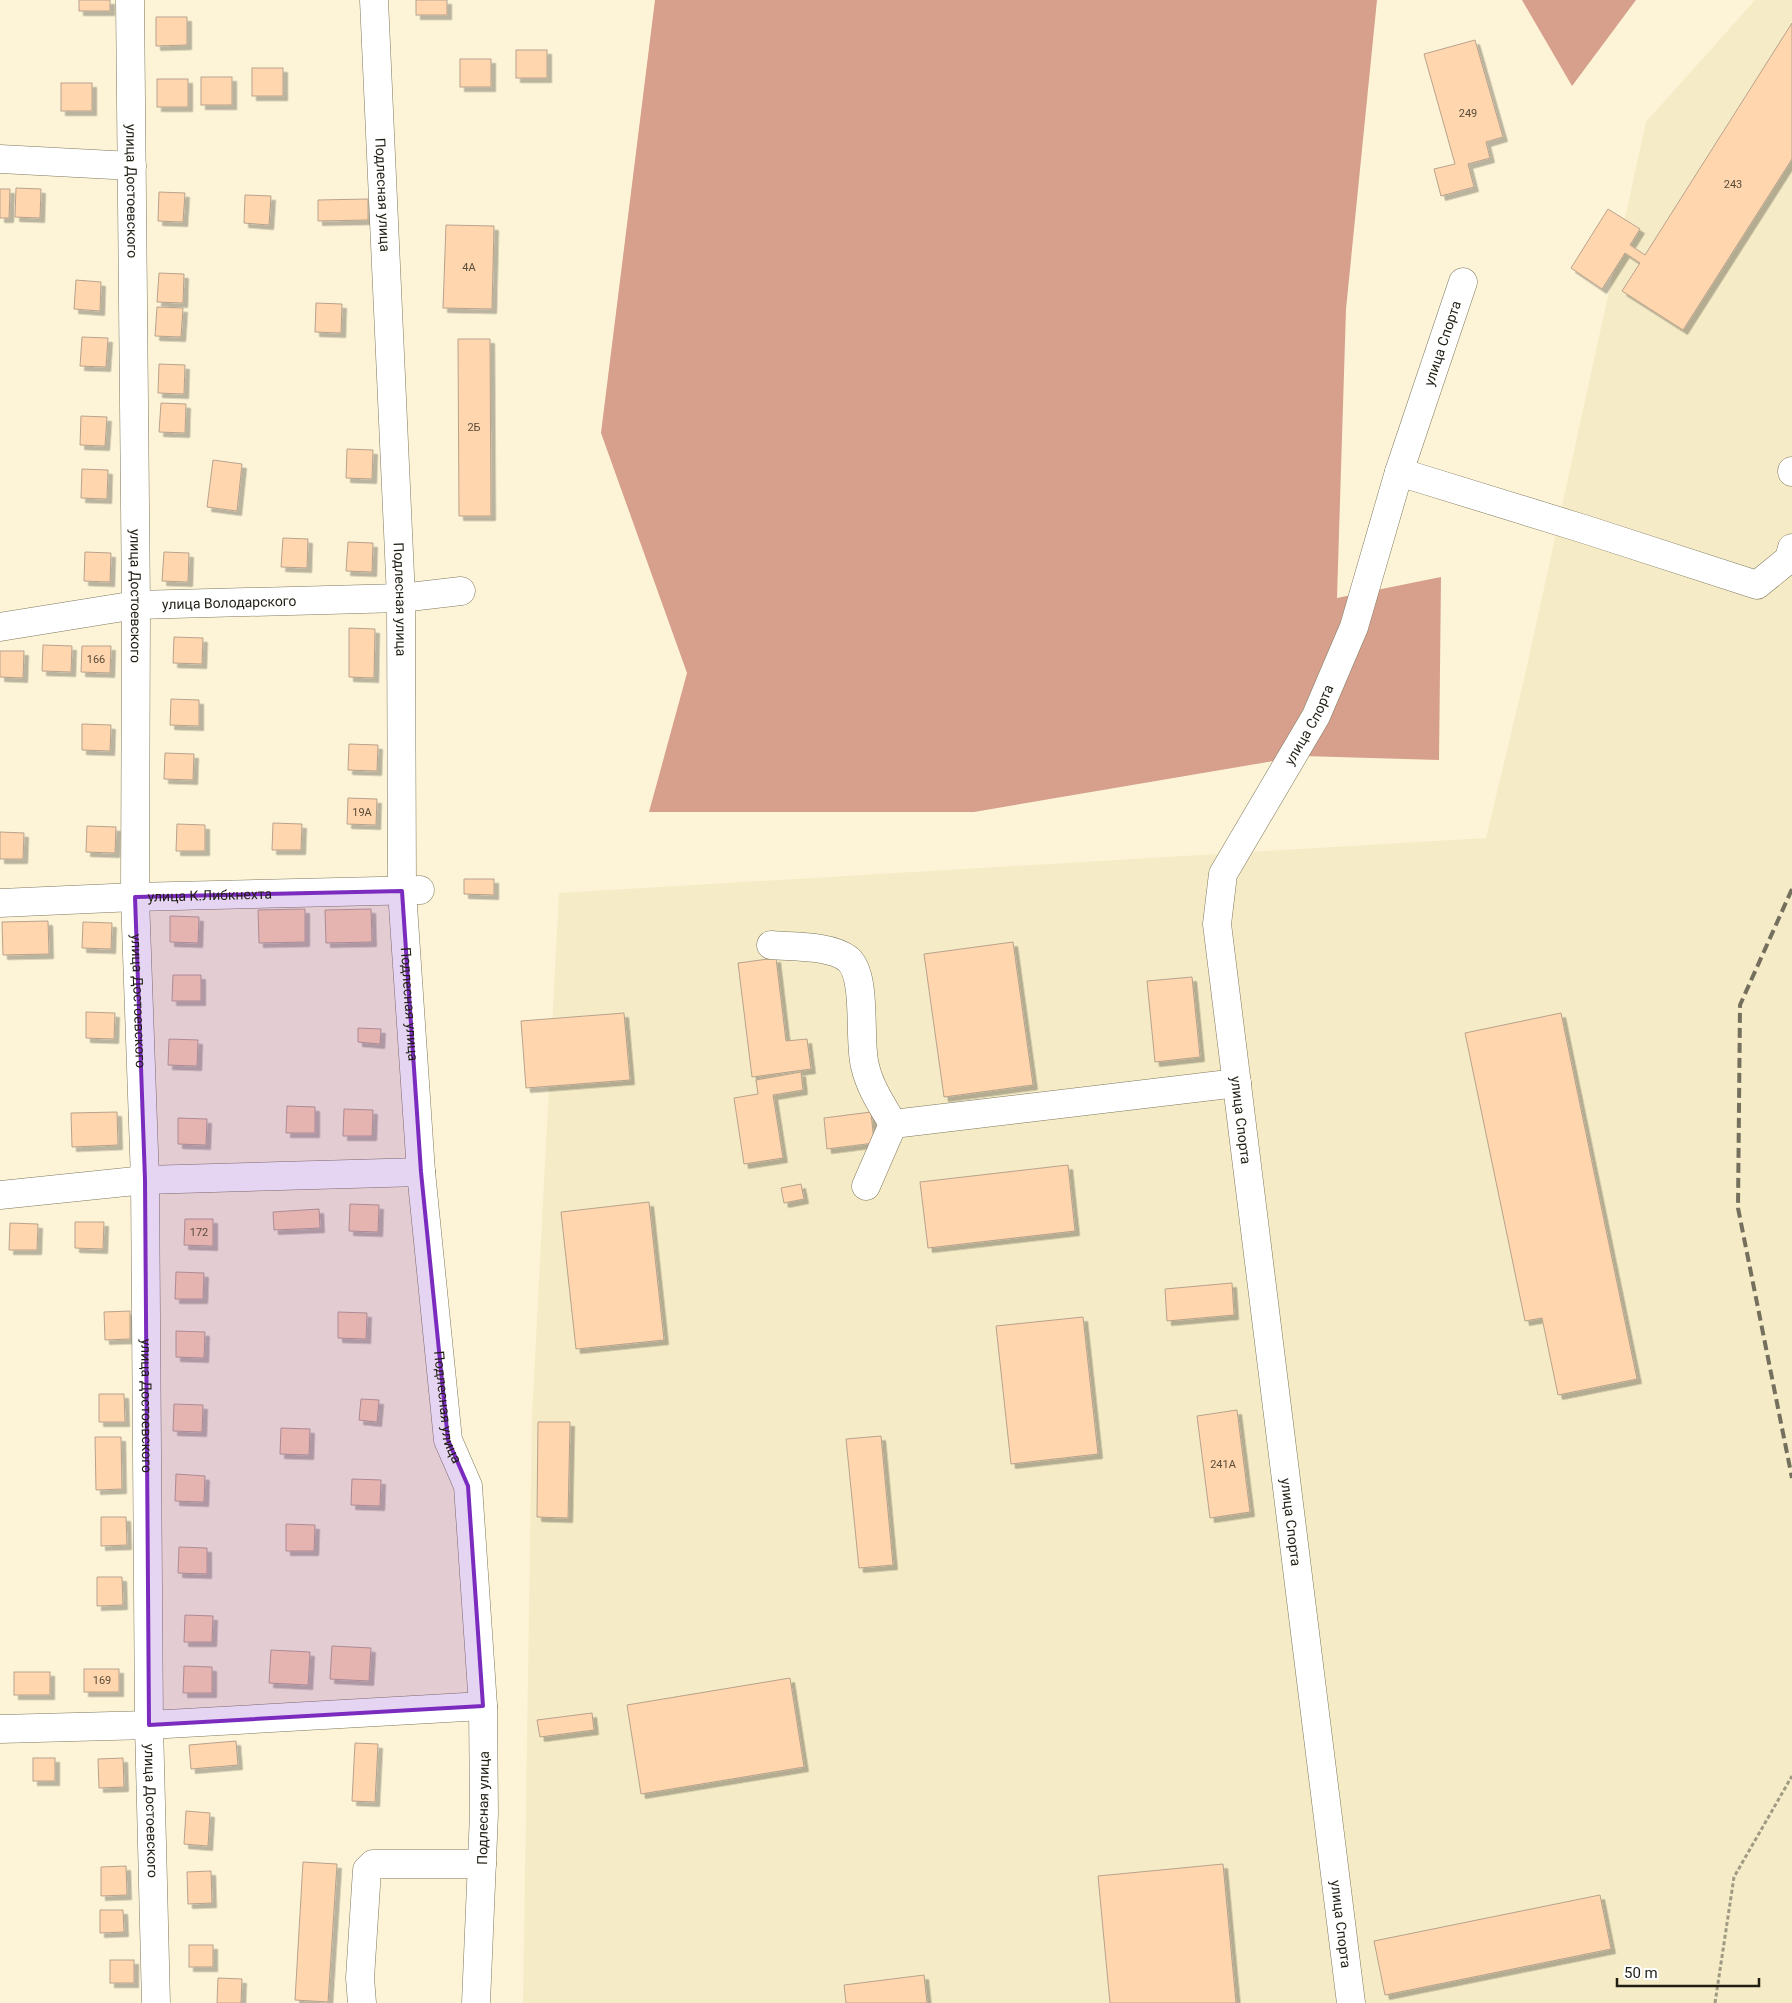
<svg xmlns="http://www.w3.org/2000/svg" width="1792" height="2003" viewBox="0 0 1792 2003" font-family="Roboto,sans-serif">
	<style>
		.built { fill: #f5ebc6 }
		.forest { fill: #d6a08d }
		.building { fill: #ffd6ae; stroke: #b8a28d; filter: url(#shadow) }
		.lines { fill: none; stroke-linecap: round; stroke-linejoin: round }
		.minor-casing { stroke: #7e775d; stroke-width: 29 }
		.path { stroke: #a09a84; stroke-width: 3; stroke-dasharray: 4 2.5; stroke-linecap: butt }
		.minor { stroke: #fff; stroke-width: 28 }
		.rail { stroke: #75705e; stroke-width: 4; stroke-dasharray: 10 5; stroke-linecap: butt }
		.marked { fill: #7b2cbf; fill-opacity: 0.2; stroke: #7b2cbf; stroke-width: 4; stroke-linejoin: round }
		.labels { text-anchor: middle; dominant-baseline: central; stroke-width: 4.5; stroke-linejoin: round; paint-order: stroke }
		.number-label { font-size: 11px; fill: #584c3a }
		.street-label { font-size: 14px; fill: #211e13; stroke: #fff }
	</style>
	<defs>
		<filter id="shadow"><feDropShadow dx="4.5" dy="4.5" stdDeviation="0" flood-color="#0004"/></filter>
	</defs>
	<rect width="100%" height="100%" fill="#fdf4d7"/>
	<path class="built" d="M 1755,0 L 1792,0 L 1792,2003 L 523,2003 L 532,1416 L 559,893 L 1486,838 L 1525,675 L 1646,122 Z"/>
	<g class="forest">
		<path d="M 655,0 L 1377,0 L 1346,309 L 1337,598 L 1441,577 L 1439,760 L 1303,756 L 974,812 L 649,812 L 687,673 L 601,433 Z"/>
		<path d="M 1522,0 L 1636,0 L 1572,86 Z"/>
	</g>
	<g class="building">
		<rect x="79" y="0" width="31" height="11"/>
		<rect x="416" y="0" width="31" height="15"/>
		<path d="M 156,17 L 187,17 L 187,45 L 156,46 Z"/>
		<path d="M 1792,23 L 1792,159 L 1683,330 L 1622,291 L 1640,263 L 1625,253 L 1602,289 L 1571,268 L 1608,209 L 1640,229 L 1630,245 L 1645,255 Z"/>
		<path d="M 1475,40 L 1503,137 L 1486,142 L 1490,158 L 1468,164 L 1474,187 L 1441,196 L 1434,169 L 1455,164 L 1424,54 Z"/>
		<rect x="516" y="50" width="31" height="28"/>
		<rect x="460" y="59" width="31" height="28"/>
		<rect x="252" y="68" width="31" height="28"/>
		<rect x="201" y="77" width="31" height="28"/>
		<rect x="157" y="79" width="31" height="28"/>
		<rect x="61" y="83" width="31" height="28"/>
		<path d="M 16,188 L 41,189 L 40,218 L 15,217 Z"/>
		<path d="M 0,189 L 10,189 L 9,218 L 0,218 Z"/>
		<path d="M 159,192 L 185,193 L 183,222 L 158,221 Z"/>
		<path d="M 245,195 L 271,196 L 269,225 L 244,223 Z"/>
		<path d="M 368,199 L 368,220 L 318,221 L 318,200 Z"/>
		<path d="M 446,225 L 494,226 L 492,309 L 443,308 Z"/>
		<path d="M 159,273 L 184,274 L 183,303 L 157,302 Z"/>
		<path d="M 76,280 L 101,282 L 100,311 L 74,309 Z"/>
		<path d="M 316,303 L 342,304 L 341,333 L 315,332 Z"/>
		<path d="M 157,307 L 183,308 L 181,337 L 155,336 Z"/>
		<path d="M 82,337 L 108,338 L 106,367 L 80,366 Z"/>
		<path d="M 458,339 L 490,339 L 491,516 L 459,516 Z"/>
		<path d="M 159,364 L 185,365 L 184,394 L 158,393 Z"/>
		<path d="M 161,403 L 186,404 L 185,433 L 159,432 Z"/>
		<path d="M 81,416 L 107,417 L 105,446 L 80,445 Z"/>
		<path d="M 347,449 L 373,450 L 372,479 L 346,478 Z"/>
		<path d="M 213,460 L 242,464 L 237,511 L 207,507 Z"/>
		<path d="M 82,469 L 108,470 L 107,499 L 81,498 Z"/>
		<path d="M 283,538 L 308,539 L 307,568 L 281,567 Z"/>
		<path d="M 348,542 L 373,543 L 372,572 L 346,571 Z"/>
		<path d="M 85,552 L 111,553 L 110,582 L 84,581 Z"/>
		<path d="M 164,552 L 189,553 L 188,582 L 162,581 Z"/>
		<path d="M 349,628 L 375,629 L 374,678 L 349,677 Z"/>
		<path d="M 174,637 L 203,638 L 202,664 L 173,663 Z"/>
		<path d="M 43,645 L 72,646 L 71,672 L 42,671 Z"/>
		<path d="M 82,646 L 111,646 L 110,673 L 81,672 Z"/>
		<path d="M 0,651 L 24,651 L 23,678 L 0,677 Z"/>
		<path d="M 171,699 L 199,700 L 199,726 L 170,725 Z"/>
		<path d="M 82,724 L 111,725 L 110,751 L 82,750 Z"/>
		<path d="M 349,744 L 378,745 L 377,771 L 348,770 Z"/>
		<path d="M 165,753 L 194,754 L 193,780 L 164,779 Z"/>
		<path d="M 348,798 L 377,799 L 376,825 L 347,824 Z"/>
		<path d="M 273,823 L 302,824 L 301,850 L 272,850 Z"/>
		<path d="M 177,824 L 205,825 L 205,851 L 176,851 Z"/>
		<path d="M 87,826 L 116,827 L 115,853 L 86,852 Z"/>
		<path d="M 0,832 L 24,833 L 23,859 L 0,859 Z"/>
		<path d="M 464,879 L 494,879 L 494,895 L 464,894 Z"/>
		<path d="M 305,909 L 305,942 L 259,943 L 258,910 Z"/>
		<path d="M 371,909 L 372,942 L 326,943 L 325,910 Z"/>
		<path d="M 170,916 L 199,917 L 198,943 L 170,942 Z"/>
		<path d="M 48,921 L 49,954 L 3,955 L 2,922 Z"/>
		<path d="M 83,922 L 112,923 L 111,949 L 82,948 Z"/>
		<path d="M 1013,942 L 1033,1085 L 944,1097 L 924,954 Z"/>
		<path d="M 776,958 L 786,1041 L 807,1039 L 811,1069 L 752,1077 L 738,963 Z"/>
		<path d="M 173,975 L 201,975 L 201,1001 L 172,1001 Z"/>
		<path d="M 1192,977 L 1200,1057 L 1155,1062 L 1147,981 Z"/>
		<path d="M 86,1012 L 115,1013 L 114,1039 L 86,1038 Z"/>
		<path d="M 624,1013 L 630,1080 L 526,1088 L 521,1021 Z"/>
		<path d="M 1561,1013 L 1637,1379 L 1558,1395 L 1542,1318 L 1525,1321 L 1465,1033 Z"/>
		<path d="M 358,1028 L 381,1029 L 380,1044 L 358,1042 Z"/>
		<path d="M 169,1039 L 198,1040 L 197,1066 L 168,1065 Z"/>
		<path d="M 801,1072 L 803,1090 L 773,1095 L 783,1158 L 744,1164 L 734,1098 L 758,1094 L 756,1080 Z"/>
		<path d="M 287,1106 L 315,1107 L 315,1133 L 286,1133 Z"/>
		<path d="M 344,1109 L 373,1110 L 372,1136 L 343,1136 Z"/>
		<path d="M 117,1112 L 118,1145 L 72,1147 L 71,1113 Z"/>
		<path d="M 871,1112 L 874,1143 L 827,1149 L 824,1118 Z"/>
		<path d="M 178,1118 L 207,1119 L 206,1145 L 178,1144 Z"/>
		<path d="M 1068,1165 L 1075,1231 L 928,1248 L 920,1182 Z"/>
		<path d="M 801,1184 L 804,1199 L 784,1203 L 781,1188 Z"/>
		<path d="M 649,1202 L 664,1340 L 576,1349 L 561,1212 Z"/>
		<path d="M 350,1204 L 379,1205 L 378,1232 L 349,1231 Z"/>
		<path d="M 319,1209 L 320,1228 L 274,1230 L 273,1212 Z"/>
		<path d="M 185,1219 L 213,1219 L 213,1246 L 184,1245 Z"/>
		<path d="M 75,1222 L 104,1222 L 103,1249 L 75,1248 Z"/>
		<path d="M 10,1223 L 38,1224 L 37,1250 L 9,1250 Z"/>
		<path d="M 176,1272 L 204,1273 L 203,1299 L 175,1299 Z"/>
		<path d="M 1232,1283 L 1234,1315 L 1167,1321 L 1165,1289 Z"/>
		<path d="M 130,1311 L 130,1339 L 105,1340 L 104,1312 Z"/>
		<path d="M 338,1312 L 367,1313 L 366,1339 L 338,1338 Z"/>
		<path d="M 1083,1317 L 1098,1454 L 1011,1464 L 996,1326 Z"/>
		<path d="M 176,1331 L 205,1332 L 204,1358 L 176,1357 Z"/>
		<path d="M 99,1394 L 124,1394 L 125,1422 L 99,1422 Z"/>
		<path d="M 361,1399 L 379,1400 L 377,1422 L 359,1420 Z"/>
		<path d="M 174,1404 L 203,1405 L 202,1432 L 173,1431 Z"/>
		<path d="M 1237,1410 L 1250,1512 L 1210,1518 L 1197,1416 Z"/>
		<path d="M 538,1422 L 570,1422 L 568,1518 L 537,1517 Z"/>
		<path d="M 281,1428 L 310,1429 L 309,1455 L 280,1454 Z"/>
		<path d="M 881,1436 L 893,1565 L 859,1568 L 846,1439 Z"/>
		<path d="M 95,1437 L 121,1437 L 122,1489 L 96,1490 Z"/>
		<path d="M 176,1474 L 205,1476 L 204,1502 L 175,1501 Z"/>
		<path d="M 352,1479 L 381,1480 L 380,1506 L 351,1505 Z"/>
		<path d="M 101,1517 L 126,1517 L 127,1545 L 101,1546 Z"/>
		<path d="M 286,1524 L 315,1525 L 314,1551 L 286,1551 Z"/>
		<path d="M 179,1547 L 207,1548 L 207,1574 L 178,1573 Z"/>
		<path d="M 97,1577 L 122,1577 L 123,1605 L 97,1606 Z"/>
		<path d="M 185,1615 L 213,1616 L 212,1642 L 184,1642 Z"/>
		<path d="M 332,1646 L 371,1648 L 369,1681 L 330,1679 Z"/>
		<path d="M 271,1650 L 310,1652 L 308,1685 L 269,1683 Z"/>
		<path d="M 184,1666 L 212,1667 L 212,1693 L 183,1693 Z"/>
		<rect x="84" y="1669" width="35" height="23"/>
		<rect x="14" y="1672" width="36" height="23"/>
		<path d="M 790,1678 L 804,1767 L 641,1794 L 627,1705 Z"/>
		<path d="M 592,1713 L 594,1730 L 540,1737 L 537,1720 Z"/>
		<path d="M 236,1741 L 238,1765 L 191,1769 L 189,1745 Z"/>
		<path d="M 355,1743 L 378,1744 L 375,1802 L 352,1801 Z"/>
		<rect x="33" y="1758" width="22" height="23"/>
		<path d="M 123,1758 L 124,1787 L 99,1788 L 98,1759 Z"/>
		<path d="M 186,1811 L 210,1813 L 208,1846 L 184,1844 Z"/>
		<path d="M 303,1862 L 337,1864 L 328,2002 L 295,2000 Z"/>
		<path d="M 1223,1864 L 1236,2003 L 1110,2003 L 1098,1876 Z"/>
		<path d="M 126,1866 L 127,1895 L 101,1896 L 101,1867 Z"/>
		<path d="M 211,1871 L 212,1903 L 188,1904 L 187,1872 Z"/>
		<path d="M 1600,1895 L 1611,1949 L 1385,1995 L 1374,1941 Z"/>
		<path d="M 100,1910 L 123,1910 L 124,1932 L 100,1933 Z"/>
		<rect x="189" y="1945" width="24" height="22"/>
		<rect x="110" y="1960" width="24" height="23"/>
		<path d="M 924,1975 L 927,2003 L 846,2003 L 844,1985 Z"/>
		<path d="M 218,1978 L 242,1979 L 241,2003 L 217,2003 Z"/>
	</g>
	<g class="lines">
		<g class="minor-casing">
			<g id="minor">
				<path id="s1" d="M 130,0 L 136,605 L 135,897 L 145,1180 L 149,1725 L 156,2003"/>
				<path id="s2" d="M 374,0 L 401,598 L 402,891 L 421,1172 L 448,1440 L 468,1486 L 483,1706 L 484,1813 L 476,2003"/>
				<path d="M 0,159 L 132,166"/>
				<path d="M 1792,471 L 1792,472"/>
				<path d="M 1399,472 L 1584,529 L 1757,585 L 1789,559 L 1792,548"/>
				<path id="s3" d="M 0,627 L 136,605 L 401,598 L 461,591"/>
				<path id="s4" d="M 0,903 L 135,897 L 420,890"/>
				<path d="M 771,945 C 793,947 830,945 848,959 C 868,976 858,1041 865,1066 C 870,1088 882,1105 893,1124 L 866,1186"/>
				<path d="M 893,1124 L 1237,1083"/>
				<path d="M 0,1195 L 145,1180 L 421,1172"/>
				<path d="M 0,1729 L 149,1725 L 483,1706"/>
				<path d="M 362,2003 L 360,1978 L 367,1870 L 373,1864 L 482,1864"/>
				<path id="s5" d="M 1351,2003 L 1217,924 L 1223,874 L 1316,716 L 1354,627 L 1399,472 L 1463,282"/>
			</g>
		</g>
		<path class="path" d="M 1715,2003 L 1734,1877 L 1792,1776"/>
		<use href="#minor" class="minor"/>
		<path class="rail" d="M 1792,889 L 1740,1005 L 1738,1208 L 1792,1478"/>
	</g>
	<path class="marked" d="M 402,891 L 421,1172 L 448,1440 L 468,1486 L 483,1706 L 149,1725 L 145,1180 L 135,897 Z"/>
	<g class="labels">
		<g class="number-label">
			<text x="1468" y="113">249</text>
			<text x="1733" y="184">243</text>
			<text x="469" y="267">4А</text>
			<text x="474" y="427">2Б</text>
			<text x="96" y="659">166</text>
			<text x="362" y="812">19А</text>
			<text x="199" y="1232">172</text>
			<text x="1223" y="1464">241А</text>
			<text x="102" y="1680">169</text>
		</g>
		<g class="street-label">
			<text stroke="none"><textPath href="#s1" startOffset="191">улица Достоевского</textPath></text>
			<text stroke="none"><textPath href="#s2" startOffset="195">Подлесная улица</textPath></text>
			<text stroke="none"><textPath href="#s5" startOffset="1715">улица Спорта</textPath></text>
			<text stroke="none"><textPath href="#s1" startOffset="596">улица Достоевского</textPath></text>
			<text stroke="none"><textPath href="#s2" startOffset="600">Подлесная улица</textPath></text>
			<text stroke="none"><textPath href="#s3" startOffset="231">улица Володарского</textPath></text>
			<text stroke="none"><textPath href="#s5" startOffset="1310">улица Спорта</textPath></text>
			<text stroke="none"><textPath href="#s4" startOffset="210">улица К.Либкнехта</textPath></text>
			<text stroke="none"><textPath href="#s1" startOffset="1001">улица Достоевского</textPath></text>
			<text stroke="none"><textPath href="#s2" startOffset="1005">Подлесная улица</textPath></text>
			<text transform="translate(1241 1120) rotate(83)">улица Спорта</text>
			<text stroke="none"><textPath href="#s1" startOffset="1406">улица Достоевского</textPath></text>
			<text stroke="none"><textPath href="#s2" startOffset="1410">Подлесная улица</textPath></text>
			<text transform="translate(1291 1522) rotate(83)">улица Спорта</text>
			<text transform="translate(483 1808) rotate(-89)">Подлесная улица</text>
			<text stroke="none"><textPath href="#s1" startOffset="1811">улица Достоевского</textPath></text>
			<text transform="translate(1341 1924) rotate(83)">улица Спорта</text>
		</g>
	</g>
	<path d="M1617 1978v8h142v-8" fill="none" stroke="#211e13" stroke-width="2.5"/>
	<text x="1624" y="1978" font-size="15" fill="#211e13" stroke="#ffffff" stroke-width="4" paint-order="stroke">50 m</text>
</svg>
